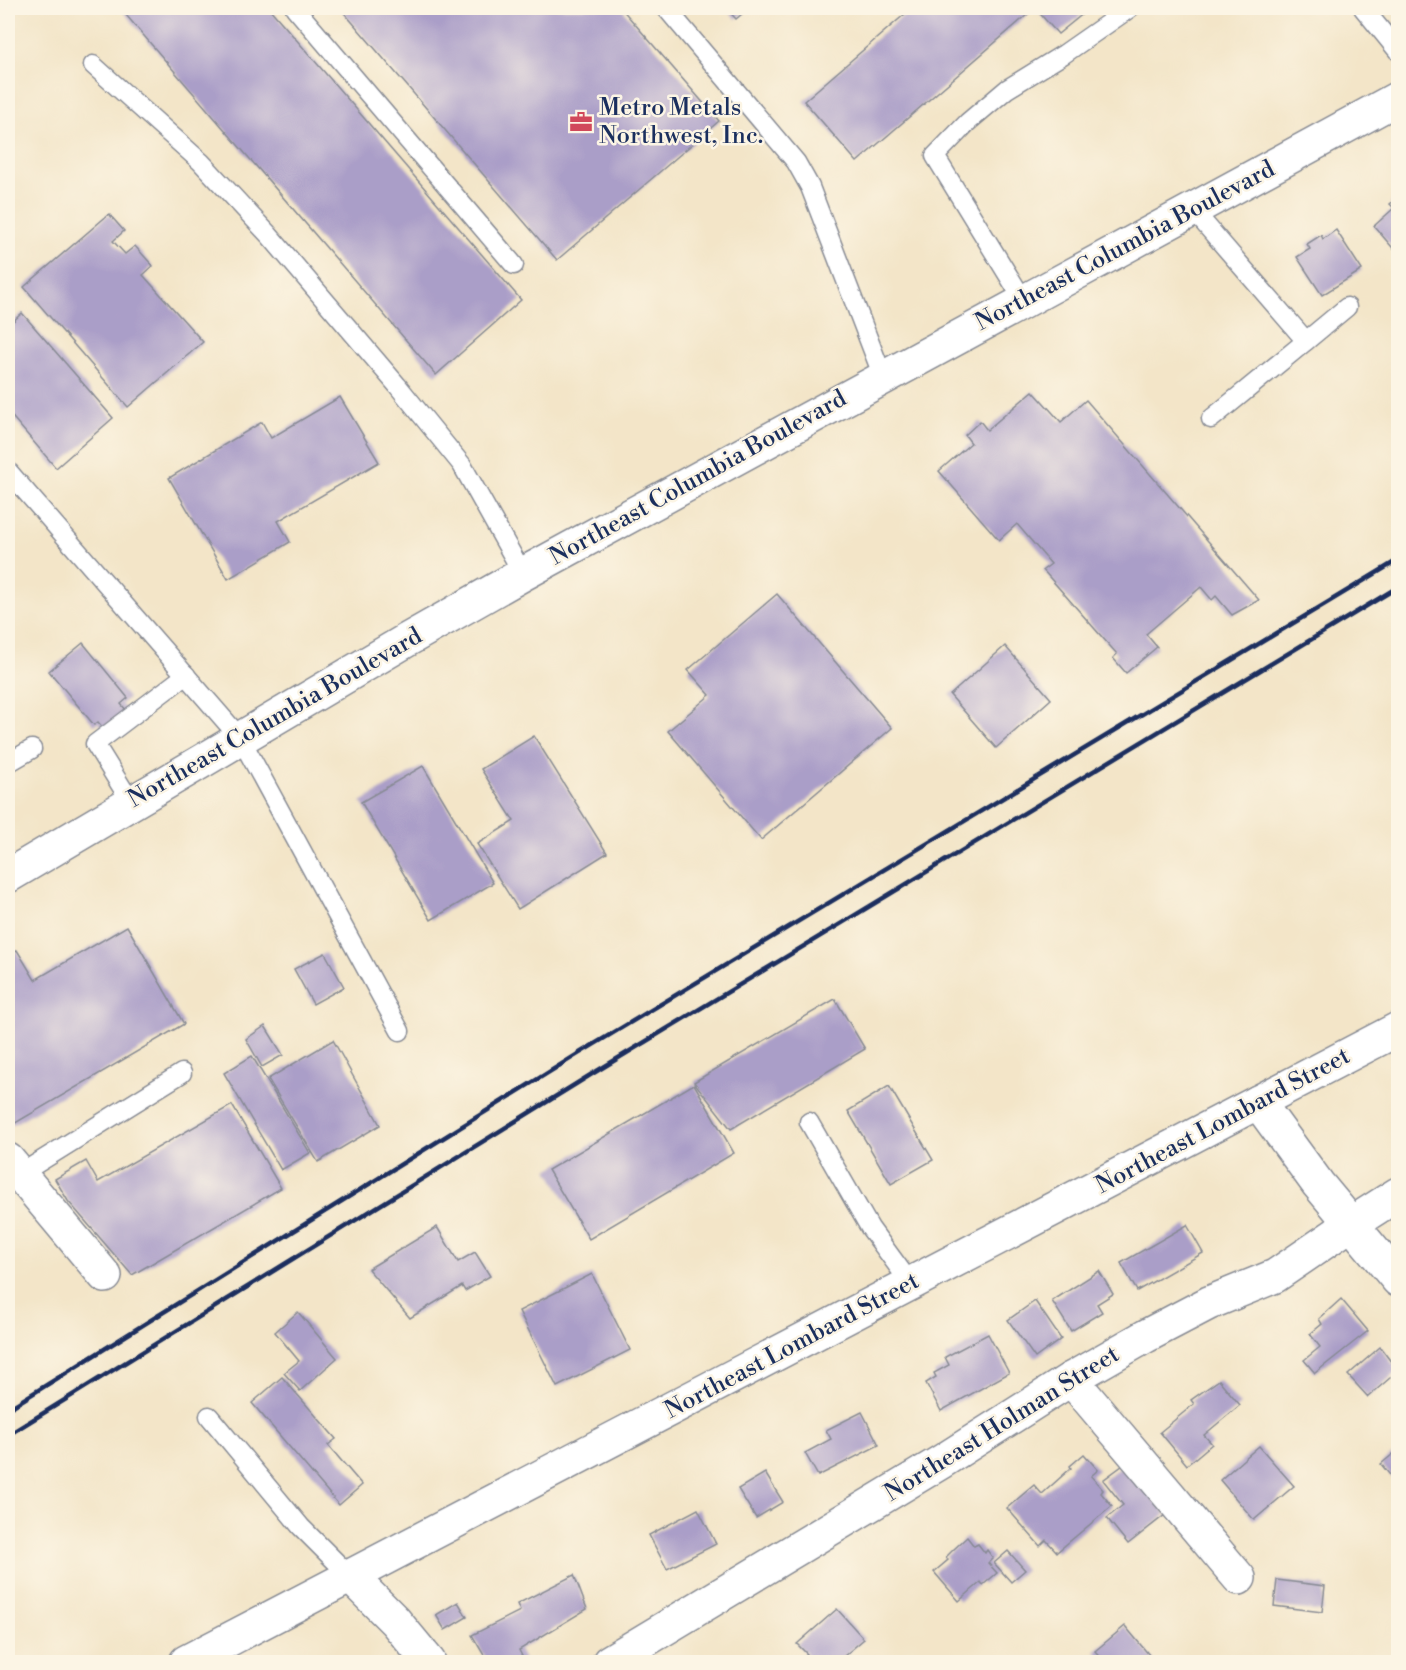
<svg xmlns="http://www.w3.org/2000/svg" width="1406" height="1670" viewBox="0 0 1406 1670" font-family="'Libre Bodoni',serif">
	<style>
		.building { fill: #aa9ec8 }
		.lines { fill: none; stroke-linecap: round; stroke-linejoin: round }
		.lane-casing { stroke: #878a93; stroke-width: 21 }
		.street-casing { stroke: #878a93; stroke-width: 36 }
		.primary-casing { stroke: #878a93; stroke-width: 36 }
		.lane { stroke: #fff; stroke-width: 18 }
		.street { stroke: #fff; stroke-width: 33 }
		.primary { stroke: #fff; stroke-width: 33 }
		.rail { stroke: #1b2f5e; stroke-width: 4.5 }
		.labels { text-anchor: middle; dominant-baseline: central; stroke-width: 5; stroke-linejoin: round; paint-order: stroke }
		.poi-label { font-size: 24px; fill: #1b2f5e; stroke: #fcf5e5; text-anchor: start }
		.street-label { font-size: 24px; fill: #1b2f5e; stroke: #fcf5e5 }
	</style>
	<rect width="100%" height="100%" fill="#fcf5e5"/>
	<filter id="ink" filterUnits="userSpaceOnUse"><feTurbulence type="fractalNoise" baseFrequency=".0167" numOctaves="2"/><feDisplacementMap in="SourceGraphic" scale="12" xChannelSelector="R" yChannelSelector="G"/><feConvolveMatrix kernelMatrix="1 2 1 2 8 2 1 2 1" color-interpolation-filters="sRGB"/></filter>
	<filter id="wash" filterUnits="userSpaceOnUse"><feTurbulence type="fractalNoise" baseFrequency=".008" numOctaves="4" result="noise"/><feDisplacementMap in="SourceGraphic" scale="24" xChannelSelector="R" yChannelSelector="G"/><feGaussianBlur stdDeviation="1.35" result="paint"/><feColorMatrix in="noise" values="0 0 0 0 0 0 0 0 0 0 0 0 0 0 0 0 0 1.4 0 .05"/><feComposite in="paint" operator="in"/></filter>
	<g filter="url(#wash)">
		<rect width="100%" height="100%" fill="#f3e5c8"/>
		<g id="blocks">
			<g class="building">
				<path d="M 120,8 L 269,8 L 521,300 L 436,375 Z"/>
				<path d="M 340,8 L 621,8 L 719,121 L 557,260 Z"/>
				<path d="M 726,8 L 749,8 L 736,19 Z"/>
				<path d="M 912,8 L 1090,8 L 1058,34 L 1035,8 L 857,162 L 804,101 Z"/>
				<path d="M 1398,197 L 1398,254 L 1374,226 L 1394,208 L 1390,204 Z"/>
				<path d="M 109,214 L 124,231 L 113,241 L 125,254 L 135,246 L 153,266 L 143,275 L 203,342 L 128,407 L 24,287 Z"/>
				<path d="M 1336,230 L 1362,270 L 1322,295 L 1297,257 L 1310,249 L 1307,244 L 1321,235 L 1323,239 Z"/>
				<path d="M 22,313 L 113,418 L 56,468 L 8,412 L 8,326 Z"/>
				<path d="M 1033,391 L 1061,422 L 1086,400 L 1259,600 L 1232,615 L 1216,596 L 1212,600 L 1201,587 L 1146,634 L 1157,647 L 1126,673 L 1113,658 L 1117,654 L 1043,570 L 1051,564 L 1017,524 L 999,540 L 939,471 L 971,443 L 965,435 L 980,421 L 987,430 Z"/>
				<path d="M 340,397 L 379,462 L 278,521 L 290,542 L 228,579 L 169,478 L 262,422 L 271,438 Z"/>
				<path d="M 777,594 L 892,728 L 761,840 L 668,731 L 710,695 L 688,670 Z"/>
				<path d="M 83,643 L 128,698 L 121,704 L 127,711 L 104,729 L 98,722 L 94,725 L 49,671 Z"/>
				<path d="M 1005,646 L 1051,699 L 996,748 L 950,695 Z"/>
				<path d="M 534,736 L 607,853 L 518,909 L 477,844 L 514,821 L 481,769 Z"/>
				<path d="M 423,766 L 493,883 L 431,920 L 361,802 Z"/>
				<path d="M 127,926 L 184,1024 L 12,1125 L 8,1116 L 8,955 L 17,950 L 35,980 Z"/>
				<path d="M 325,953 L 344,987 L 313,1004 L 294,969 Z"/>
				<path d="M 835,999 L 865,1049 L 731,1129 L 694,1082 Z"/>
				<path d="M 265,1026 L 283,1055 L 262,1067 L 246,1039 Z"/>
				<path d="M 333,1040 L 380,1125 L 318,1162 L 268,1079 Z"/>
				<path d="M 252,1056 L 310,1153 L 281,1170 L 224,1073 Z"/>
				<path d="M 694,1084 L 734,1153 L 589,1239 L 548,1170 Z"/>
				<path d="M 889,1086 L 933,1160 L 891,1184 L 848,1111 Z"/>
				<path d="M 232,1105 L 281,1188 L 132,1275 L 68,1201 L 55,1179 L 86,1161 L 98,1182 Z"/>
				<path d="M 1187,1225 L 1203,1253 L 1137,1291 L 1121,1263 Z"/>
				<path d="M 437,1227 L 458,1262 L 475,1252 L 490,1276 L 465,1291 L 462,1286 L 410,1318 L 368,1269 Z"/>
				<path d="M 1099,1271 L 1113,1294 L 1097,1304 L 1102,1312 L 1071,1331 L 1052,1301 Z"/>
				<path d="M 592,1274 L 630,1350 L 557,1387 L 519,1311 Z"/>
				<path d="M 1341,1299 L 1368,1331 L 1315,1373 L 1304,1360 L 1320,1347 L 1310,1334 L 1322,1324 L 1319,1319 Z"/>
				<path d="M 1035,1301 L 1061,1339 L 1035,1358 L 1008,1320 Z"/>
				<path d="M 298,1312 L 337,1358 L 300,1391 L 284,1373 L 299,1361 L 275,1332 Z"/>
				<path d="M 988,1334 L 1009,1373 L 941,1411 L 926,1383 L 936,1377 L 934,1373 L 949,1365 L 945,1357 Z"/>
				<path d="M 1380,1347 L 1398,1371 L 1368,1397 L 1348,1375 Z"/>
				<path d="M 282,1377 L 336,1439 L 328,1445 L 362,1485 L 339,1505 L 252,1403 Z"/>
				<path d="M 1219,1380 L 1240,1405 L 1204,1435 L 1212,1444 L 1187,1465 L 1160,1432 L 1194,1404 L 1191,1400 Z"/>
				<path d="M 862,1412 L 879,1445 L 818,1476 L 805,1453 L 831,1439 L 826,1430 Z"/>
				<path d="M 1259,1446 L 1294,1486 L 1254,1520 L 1220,1480 Z"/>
				<path d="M 1084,1454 L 1098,1470 L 1091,1476 L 1103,1490 L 1101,1493 L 1112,1506 L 1057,1552 L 1046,1540 L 1040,1546 L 1007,1508 L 1034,1485 L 1042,1494 L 1071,1468 L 1070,1466 Z"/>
				<path d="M 1393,1454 L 1398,1461 L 1398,1485 L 1381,1464 Z"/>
				<path d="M 1126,1463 L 1166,1514 L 1128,1544 L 1107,1518 L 1123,1505 L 1103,1480 Z"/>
				<path d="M 765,1473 L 783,1502 L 756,1518 L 738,1489 Z"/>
				<path d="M 698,1509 L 716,1544 L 667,1569 L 649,1535 Z"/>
				<path d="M 967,1537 L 974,1546 L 978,1544 L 985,1553 L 987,1550 L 993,1558 L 988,1563 L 997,1573 L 983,1585 L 981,1582 L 959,1601 L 934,1572 L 948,1560 L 946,1557 L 953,1550 Z"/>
				<path d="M 1008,1551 L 1025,1570 L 1011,1582 L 994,1563 Z"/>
				<path d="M 574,1575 L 587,1609 L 519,1650 L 524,1660 L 518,1662 L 488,1662 L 472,1635 L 520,1611 L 517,1604 Z"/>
				<path d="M 1277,1580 L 1325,1586 L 1322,1612 L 1274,1606 Z"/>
				<path d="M 458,1602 L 467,1617 L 445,1630 L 436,1615 Z"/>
				<path d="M 837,1609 L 864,1639 L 837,1662 L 797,1662 L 807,1654 L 797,1644 Z"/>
				<path d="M 1125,1626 L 1155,1662 L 1105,1662 L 1095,1651 Z"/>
			</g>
		</g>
	</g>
	<g filter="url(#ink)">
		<use href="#blocks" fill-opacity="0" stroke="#878a93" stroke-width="1.5"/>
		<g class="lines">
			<g class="lane-casing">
				<g id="lane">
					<path d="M 295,8 L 514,265"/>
					<path d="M 666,8 L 796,162 L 810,187 L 883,377"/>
					<path d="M 1363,8 L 1398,51"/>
					<path d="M 93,65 L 201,162 L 269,235 L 397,385 L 462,465 L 523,574"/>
					<path d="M 1193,210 L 1306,341 L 1347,307"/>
					<path d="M 1024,301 L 935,156 L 968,122 L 1007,89 L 1064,54 L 1130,8"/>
					<path d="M 1211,419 L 1306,341"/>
					<path d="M 8,471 L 241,739 L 400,1031"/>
					<path d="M 8,763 L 32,749"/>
					<path d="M 131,802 L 95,744 L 186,675"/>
					<path d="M 809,1122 L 870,1228 L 911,1284"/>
					<path d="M 20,1174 L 182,1073"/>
					<path d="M 209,1416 L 301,1527 L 351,1577"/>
				</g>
			</g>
			<g class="street-casing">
				<g id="street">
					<path d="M 1258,1102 L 1318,1184 L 1398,1280"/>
					<path d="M 8,1160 L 105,1276"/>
					<path d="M 1071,1379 L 1239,1578"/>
					<path d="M 351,1577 L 395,1621 L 429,1662"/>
					<path d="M 609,1662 L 941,1462 L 1071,1379 L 1146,1336 L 1209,1303 L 1275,1276 L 1351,1224 L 1398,1194"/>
				</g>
			</g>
			<g class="primary-casing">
				<g id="primary">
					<path d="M 8,876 L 407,640 L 523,574 L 1398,98"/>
					<path d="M 186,1662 L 1398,1029"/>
				</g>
			</g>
			<use href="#lane" class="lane"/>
			<use href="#street" class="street"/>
			<use href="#primary" class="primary"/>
			<g class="rail">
				<path d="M 8,1409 L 578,1054 L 1398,560"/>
				<path d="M 8,1435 L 592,1074 L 1398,587"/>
			</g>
		</g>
	</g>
	<defs>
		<g id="office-bare" transform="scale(1.8)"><path d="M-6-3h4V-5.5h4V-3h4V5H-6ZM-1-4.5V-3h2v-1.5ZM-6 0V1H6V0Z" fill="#d1495b" stroke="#fcf5e5" stroke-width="2.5" paint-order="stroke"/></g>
	</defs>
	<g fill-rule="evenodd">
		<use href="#office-bare" x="581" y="122"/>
	</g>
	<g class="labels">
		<g class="poi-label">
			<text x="599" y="108">Metro Metals<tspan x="599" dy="28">Northwest, Inc.</tspan></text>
		</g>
		<g class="street-label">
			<text transform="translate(1125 246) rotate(-28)">Northeast Columbia Boulevard</text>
			<text transform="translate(698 478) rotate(-29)">Northeast Columbia Boulevard</text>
			<text transform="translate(275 718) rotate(-30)">Northeast Columbia Boulevard</text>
			<text transform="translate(1223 1121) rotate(-28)">Northeast Lombard Street</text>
			<text transform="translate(792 1346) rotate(-28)">Northeast Lombard Street</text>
			<text transform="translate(1002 1424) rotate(-32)">Northeast Holman Street</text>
		</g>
	</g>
	<rect width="1406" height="1670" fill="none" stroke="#fcf5e5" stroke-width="30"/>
</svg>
